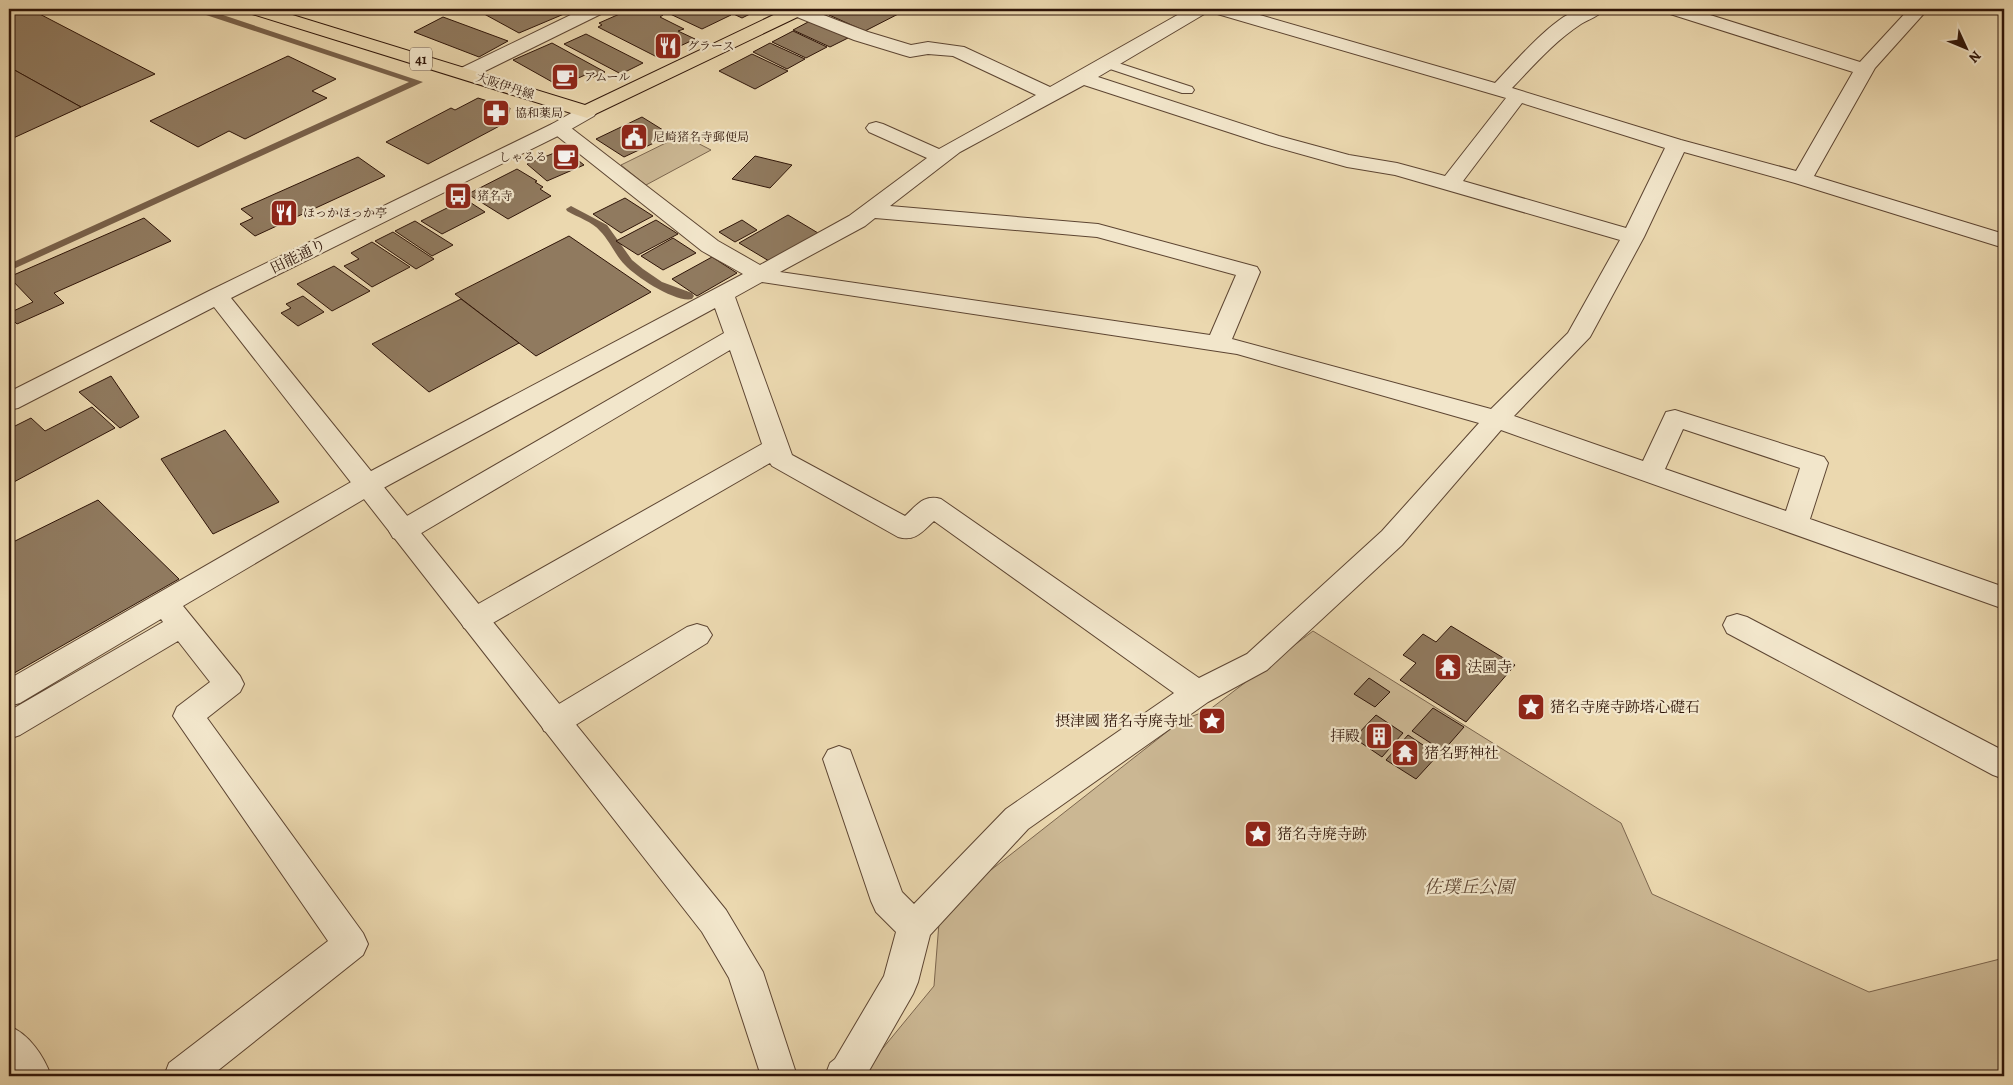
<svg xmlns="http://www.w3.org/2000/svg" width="2013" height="1085" viewBox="0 0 2013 1085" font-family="Alegreya,'Noto Serif JP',serif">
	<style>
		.green { fill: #cbb793; stroke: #7c664e }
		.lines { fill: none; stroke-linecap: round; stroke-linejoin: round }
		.stream { fill: #79614a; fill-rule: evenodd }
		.building { fill: #907a5f; stroke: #2e1408 }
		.service-casing { stroke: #5d4532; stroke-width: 2 }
		.minor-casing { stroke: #5d4532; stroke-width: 2 }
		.tertiary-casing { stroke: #5d4532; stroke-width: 2 }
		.primary-casing { stroke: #2e1408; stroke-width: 2 }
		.service { fill: #f2e6cb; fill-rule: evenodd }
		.minor { fill: #f2e6cb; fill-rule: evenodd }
		.tertiary { fill: #f2e6cb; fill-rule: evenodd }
		.primary { fill: #ebd8af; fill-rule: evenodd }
		.labels { text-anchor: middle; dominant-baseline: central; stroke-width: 4.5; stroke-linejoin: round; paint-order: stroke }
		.far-poi-label { font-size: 12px; fill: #2e1408; stroke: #f2e6cb; text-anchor: start }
		.far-street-label { font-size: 12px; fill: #2e1408; stroke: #f2e6cb }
		.shield { fill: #f2e6cb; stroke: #695342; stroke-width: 1 }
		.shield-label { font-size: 14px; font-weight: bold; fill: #2e1408 }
		.street-label { font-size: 15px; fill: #2e1408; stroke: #f2e6cb }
		.poi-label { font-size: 15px; fill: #2e1408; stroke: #f2e6cb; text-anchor: start }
		.near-park-label { font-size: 18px; font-style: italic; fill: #5d4532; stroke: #f2e6cb }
	</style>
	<rect width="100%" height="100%" fill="#ebd8af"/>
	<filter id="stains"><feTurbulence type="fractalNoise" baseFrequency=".004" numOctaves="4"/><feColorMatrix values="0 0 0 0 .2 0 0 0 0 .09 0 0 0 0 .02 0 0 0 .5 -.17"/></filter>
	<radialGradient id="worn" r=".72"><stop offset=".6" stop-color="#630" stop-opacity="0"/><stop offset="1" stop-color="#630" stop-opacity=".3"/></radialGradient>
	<g class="green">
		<path d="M 682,135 L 711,150 L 646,185 L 621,165 Z"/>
		<path d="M 1313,631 L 1621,823 L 1652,894 L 1869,992 L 2004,958 L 2004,1076 L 860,1076 L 934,986 L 940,910 L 1182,720 L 1209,710 Z"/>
	</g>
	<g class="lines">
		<g class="stream">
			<path d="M 193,9 L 205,9 L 423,82 L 9,271 L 9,264 L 409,82 L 194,11 Z"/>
			<path d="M 571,206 L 607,225 L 632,260 L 643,269 L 662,282 L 692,293 L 694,296 L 692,299 C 676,303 636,277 625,265 C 615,255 610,241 600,231 C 593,222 577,217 567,211 L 566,209 Z"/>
		</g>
	</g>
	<g class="building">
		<path d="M 9,9 L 30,9 L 155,74 L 81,107 L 9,67 Z"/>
		<path d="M 475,9 L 554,9 L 564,14 L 519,33 Z"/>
		<path d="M 631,9 L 650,9 L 663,15 L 660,17 L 684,29 L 678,31 L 695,39 L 657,57 L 598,27 L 602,25 L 599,23 Z"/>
		<path d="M 676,9 L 718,9 L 731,15 L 702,29 L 668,13 Z"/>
		<path d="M 723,9 L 760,9 L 742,18 Z"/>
		<path d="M 840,9 L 902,9 L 906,10 L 865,31 L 829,15 Z"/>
		<path d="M 443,17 L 508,41 L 479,57 L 414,32 Z"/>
		<path d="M 810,21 L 848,38 L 830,47 L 793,30 Z"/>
		<path d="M 793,31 L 827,47 L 806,58 L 772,42 Z"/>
		<path d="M 586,34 L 643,63 L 621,74 L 564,44 Z"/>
		<path d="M 552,43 L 605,72 L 591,78 L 585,75 L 563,85 L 556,82 L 554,83 L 513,60 Z"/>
		<path d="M 770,43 L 805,59 L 787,69 L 753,52 Z"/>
		<path d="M 752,54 L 788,71 L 755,89 L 719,71 Z"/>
		<path d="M 288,56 L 336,79 L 312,91 L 327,98 L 245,139 L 229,131 L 198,147 L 150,121 Z"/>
		<path d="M 9,67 L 81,107 L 9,140 Z"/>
		<path d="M 478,98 L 510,108 L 507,122 L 428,164 L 386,142 L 451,108 L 455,110 Z"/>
		<path d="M 642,117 L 671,135 L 624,157 L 596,139 Z"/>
		<path d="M 564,149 L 584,165 L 547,181 L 527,164 Z"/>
		<path d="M 755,156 L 792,165 L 770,188 L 732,179 Z"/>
		<path d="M 358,157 L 385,176 L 255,236 L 240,224 L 253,218 L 241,209 Z"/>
		<path d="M 517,169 L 537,181 L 535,182 L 543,187 L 540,189 L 551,196 L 508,219 L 468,194 Z"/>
		<path d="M 625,198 L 653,216 L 621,233 L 593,214 Z"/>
		<path d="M 465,199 L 485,212 L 442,234 L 421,221 Z"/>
		<path d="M 788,215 L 818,233 L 769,261 L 739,243 Z"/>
		<path d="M 144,218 L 171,241 L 54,293 L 64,303 L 17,324 L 9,316 L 9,313 L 33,302 L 9,277 Z"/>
		<path d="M 656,220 L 678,234 L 638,255 L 616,241 Z"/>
		<path d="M 742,220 L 757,230 L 735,242 L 719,232 Z"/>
		<path d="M 415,221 L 453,245 L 432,256 L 395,231 Z"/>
		<path d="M 393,232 L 434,259 L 416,269 L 375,241 Z"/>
		<path d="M 569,236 L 651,292 L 536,356 L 455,294 Z"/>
		<path d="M 673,238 L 696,253 L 663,270 L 641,256 Z"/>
		<path d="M 372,242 L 410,267 L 372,287 L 344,266 L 359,259 L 351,253 Z"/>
		<path d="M 712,257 L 737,273 L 697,296 L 672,279 Z"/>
		<path d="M 334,266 L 370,291 L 332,311 L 297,284 Z"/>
		<path d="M 303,296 L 324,312 L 298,326 L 281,313 L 291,308 L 286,304 Z"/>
		<path d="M 461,299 L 519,343 L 429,392 L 372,344 Z"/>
		<path d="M 111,376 L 139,417 L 120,428 L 79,392 Z"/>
		<path d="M 92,407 L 115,428 L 12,483 L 9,475 L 9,429 L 31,418 L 45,431 Z"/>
		<path d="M 225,430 L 279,502 L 213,534 L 161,459 Z"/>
		<path d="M 98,500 L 179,579 L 9,676 L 9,544 Z"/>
		<path d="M 1451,626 L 1515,665 L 1466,722 L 1400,680 L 1416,663 L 1403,655 L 1423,634 L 1436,642 Z"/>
		<path d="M 1369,678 L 1390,692 L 1375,707 L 1354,694 Z"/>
		<path d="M 1433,708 L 1464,727 L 1443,751 L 1412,731 Z"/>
		<path d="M 1376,715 L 1403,733 L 1382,757 L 1354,738 Z"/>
		<path d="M 1408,735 L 1438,755 L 1416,779 L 1386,760 Z"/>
	</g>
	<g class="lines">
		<g class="service-casing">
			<path id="service" d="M 1106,59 L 1192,87 L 1194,90 L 1192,93 L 1182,93 L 1101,66 L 1100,63 Z"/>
		</g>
		<g class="minor-casing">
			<g id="minor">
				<path d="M 583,9 L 606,9 L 603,13 L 473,77 L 466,79 L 459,77 L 456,73 L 459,69 Z"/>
				<path d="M 784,9 L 808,9 L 868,32 L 911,45 L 928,42 L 964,47 L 1050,87 L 1188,9 L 1209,9 L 1206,13 L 1098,77 L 1279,136 L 1349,155 L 1397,163 L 1445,176 L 1506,98 L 1214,13 L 1211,9 L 1239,9 L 1495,83 C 1515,62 1553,17 1580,9 C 1587,7 1597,9 1604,9 C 1600,16 1589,19 1581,24 C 1555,41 1534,65 1512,88 L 1681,140 L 1796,171 L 1853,72 L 1667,13 L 1664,9 L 1691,9 L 1860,62 L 1909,9 L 1928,9 L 1875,68 L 1814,176 L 2004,234 L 2004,248 L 1795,183 L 1684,152 L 1644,237 L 1590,337 L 1514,416 L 1643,461 L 1666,412 L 1675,410 L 1824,457 L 1828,463 L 1810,519 L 2004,587 L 2004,609 L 1501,430 L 1402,545 L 1267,670 L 1208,702 L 1028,829 L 930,935 L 918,982 L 913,994 L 866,1076 L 825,1076 L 830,1063 L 835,1059 L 884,976 L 896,932 L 876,912 L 871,901 L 823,759 L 828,750 L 839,746 L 850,750 L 902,892 L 914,904 L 1006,809 L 1174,693 L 934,521 C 922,532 915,542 898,537 L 772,466 L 770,463 L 484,628 L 474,631 L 464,628 L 460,620 L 464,612 L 762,444 L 730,350 L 413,538 L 403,541 L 393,538 L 389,531 L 393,524 L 724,333 L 715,308 L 376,492 L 183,606 L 240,676 L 244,684 L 240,692 L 207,718 L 363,933 L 368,944 L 363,955 L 211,1076 L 164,1076 L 169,1063 L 328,941 L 173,716 L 177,707 L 210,682 L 178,641 L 20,735 L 9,739 L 9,711 L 163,622 L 161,619 L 20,703 L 9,706 L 9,679 L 358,478 L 743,274 L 702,251 L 552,132 L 549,128 L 552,124 L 559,122 L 566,124 L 718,241 L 760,265 L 849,216 L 927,158 L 869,132 L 866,128 L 869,124 L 876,122 L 883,124 L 939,149 L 1036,95 L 953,56 L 928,54 L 910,57 L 903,55 L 854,40 L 787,13 ZM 1084,85 L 1265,144 L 1347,167 L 1395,175 L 1620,240 L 1568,333 L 1491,409 L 1232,339 L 1260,272 L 1257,267 L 1098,224 L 890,206 L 960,152 ZM 1522,103 L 1665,148 L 1626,228 L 1463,181 ZM 875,218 L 1097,237 L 1236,275 L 1210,335 L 780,272 L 865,226 ZM 762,282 L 1237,354 L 1479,423 L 1382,531 L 1247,654 L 1199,678 L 941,499 C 924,494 917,505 905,516 L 792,455 L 735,297 ZM 1683,429 L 1800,468 L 1786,511 L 1665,469 Z"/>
				<path d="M 1737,614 L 1747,617 L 2004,751 L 2004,779 L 1993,775 L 1727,633 L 1723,625 L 1727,617 Z"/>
				<path d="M 697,624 L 707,627 L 712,635 L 707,643 L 566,731 L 555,735 L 544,731 L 540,722 L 544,713 L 687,627 Z"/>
				<path d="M 9,1026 C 29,1034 44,1056 51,1076 L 11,1076 L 9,1074 Z"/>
			</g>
		</g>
		<g class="tertiary-casing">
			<path id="tertiary" d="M 587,106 L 594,108 L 597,112 L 594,116 L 566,132 L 231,298 L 726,910 L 763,972 L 797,1076 L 761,1076 L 729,978 L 702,932 L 214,307 L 18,408 L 9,410 L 9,392 L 209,291 L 552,124 L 580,108 Z"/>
		</g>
		<g class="primary-casing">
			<path id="primary" d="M 246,9 L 273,9 L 585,105 L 786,9 L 809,9 L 806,13 L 587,118 L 249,13 Z"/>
		</g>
		<use href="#service" class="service"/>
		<use href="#minor" class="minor"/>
		<use href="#tertiary" class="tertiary"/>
		<use href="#primary" class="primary"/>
	</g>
	<defs>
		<g id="restaurant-square" transform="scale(1.4375)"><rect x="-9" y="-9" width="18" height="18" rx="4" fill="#8f2418" stroke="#f2e6cb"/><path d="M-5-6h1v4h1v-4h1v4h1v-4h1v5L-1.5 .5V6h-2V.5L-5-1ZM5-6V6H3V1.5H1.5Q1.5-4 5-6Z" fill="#fff"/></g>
		<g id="cafe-square" transform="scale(1.4375)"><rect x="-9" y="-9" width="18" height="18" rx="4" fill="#8f2418" stroke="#f2e6cb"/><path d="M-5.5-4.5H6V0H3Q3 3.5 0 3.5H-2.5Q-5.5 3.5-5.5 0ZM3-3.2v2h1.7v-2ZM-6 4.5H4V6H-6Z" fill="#fff"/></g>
		<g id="pharmacy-square" transform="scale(1.4375)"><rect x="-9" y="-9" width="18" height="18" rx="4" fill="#8f2418" stroke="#f2e6cb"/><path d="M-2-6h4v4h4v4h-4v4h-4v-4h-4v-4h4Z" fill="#fff"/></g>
		<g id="civic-square" transform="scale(1.4375)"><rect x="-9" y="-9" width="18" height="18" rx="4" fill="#8f2418" stroke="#f2e6cb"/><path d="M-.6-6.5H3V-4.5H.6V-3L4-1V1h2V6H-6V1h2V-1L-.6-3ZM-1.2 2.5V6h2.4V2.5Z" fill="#fff"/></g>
		<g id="bus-square" transform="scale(1.4375)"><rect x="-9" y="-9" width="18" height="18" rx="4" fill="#8f2418" stroke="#f2e6cb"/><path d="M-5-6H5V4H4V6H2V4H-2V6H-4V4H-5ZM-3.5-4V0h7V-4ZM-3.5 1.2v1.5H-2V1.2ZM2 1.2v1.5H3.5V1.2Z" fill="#fff"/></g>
		<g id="temple-square" transform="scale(1.4375)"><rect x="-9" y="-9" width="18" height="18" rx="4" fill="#8f2418" stroke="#f2e6cb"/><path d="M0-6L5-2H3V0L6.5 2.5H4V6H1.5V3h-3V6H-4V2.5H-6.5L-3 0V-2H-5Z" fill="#fff"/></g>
		<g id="sight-square" transform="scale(1.4375)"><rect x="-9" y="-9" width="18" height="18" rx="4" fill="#8f2418" stroke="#f2e6cb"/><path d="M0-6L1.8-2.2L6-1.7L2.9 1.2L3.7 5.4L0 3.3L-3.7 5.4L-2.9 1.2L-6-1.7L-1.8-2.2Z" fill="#fff"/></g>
		<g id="building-square" transform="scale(1.4375)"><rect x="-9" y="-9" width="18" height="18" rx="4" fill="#8f2418" stroke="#f2e6cb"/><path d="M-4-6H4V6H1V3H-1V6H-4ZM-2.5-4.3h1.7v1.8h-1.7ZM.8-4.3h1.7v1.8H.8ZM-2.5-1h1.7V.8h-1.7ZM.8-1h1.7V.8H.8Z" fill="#fff"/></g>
	</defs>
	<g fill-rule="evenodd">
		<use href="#restaurant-square" x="668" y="46"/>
		<use href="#cafe-square" x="565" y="77"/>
		<use href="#pharmacy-square" x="496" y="113"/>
		<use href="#civic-square" x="634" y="137"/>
		<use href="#cafe-square" x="566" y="157"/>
		<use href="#bus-square" x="458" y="196"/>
		<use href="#restaurant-square" x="284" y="213"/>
		<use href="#temple-square" x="1448" y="667"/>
		<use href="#sight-square" x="1531" y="707"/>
		<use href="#sight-square" x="1212" y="721"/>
		<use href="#building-square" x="1379" y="736"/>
		<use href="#temple-square" x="1405" y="753"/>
		<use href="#sight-square" x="1258" y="834"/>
	</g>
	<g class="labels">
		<g class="far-poi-label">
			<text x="687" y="46">グラース</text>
			<text x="584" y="77">アムール</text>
			<text x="515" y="113">協和薬局</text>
			<text x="653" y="137">尼崎猪名寺郵便局</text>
			<text x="547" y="157" text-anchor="end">しゃるる</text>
			<text x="477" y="196">猪名寺</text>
			<text x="303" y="213">ほっかほっか亭</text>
		</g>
		<g class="far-street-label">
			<text transform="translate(505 86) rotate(18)">大阪伊丹線</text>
		</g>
		<rect class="shield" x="410" y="47.5" width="22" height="23" rx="4"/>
		<g class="shield-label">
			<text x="421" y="59">41</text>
		</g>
		<g class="street-label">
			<text transform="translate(298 256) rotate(-26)">田能通り</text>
		</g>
		<g class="poi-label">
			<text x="1467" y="667">法園寺</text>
			<text x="1550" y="707">猪名寺廃寺跡塔心礎石</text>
			<text x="1193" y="721" text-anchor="end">摂津國 猪名寺廃寺址</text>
			<text x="1360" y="736" text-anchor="end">拝殿</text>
			<text x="1424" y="753">猪名野神社</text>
			<text x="1277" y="834">猪名寺廃寺跡</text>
		</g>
		<g class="near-park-label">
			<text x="1469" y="887">佐璞丘公園</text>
		</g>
	</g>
	<rect width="2013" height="1085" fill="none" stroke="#ebd8af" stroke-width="30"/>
	<rect x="10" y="10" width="1993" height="1065" fill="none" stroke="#2e1408" stroke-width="2.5"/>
	<rect x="15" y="15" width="1983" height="1055" fill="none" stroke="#2e1408"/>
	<g transform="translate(1966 48) rotate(134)" stroke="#f2e6cb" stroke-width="4" paint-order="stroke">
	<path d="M0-4L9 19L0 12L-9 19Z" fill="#2e1408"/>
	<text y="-8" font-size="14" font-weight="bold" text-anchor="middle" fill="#2e1408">N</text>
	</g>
	<rect width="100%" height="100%" filter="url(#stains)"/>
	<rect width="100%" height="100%" fill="url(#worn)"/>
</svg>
